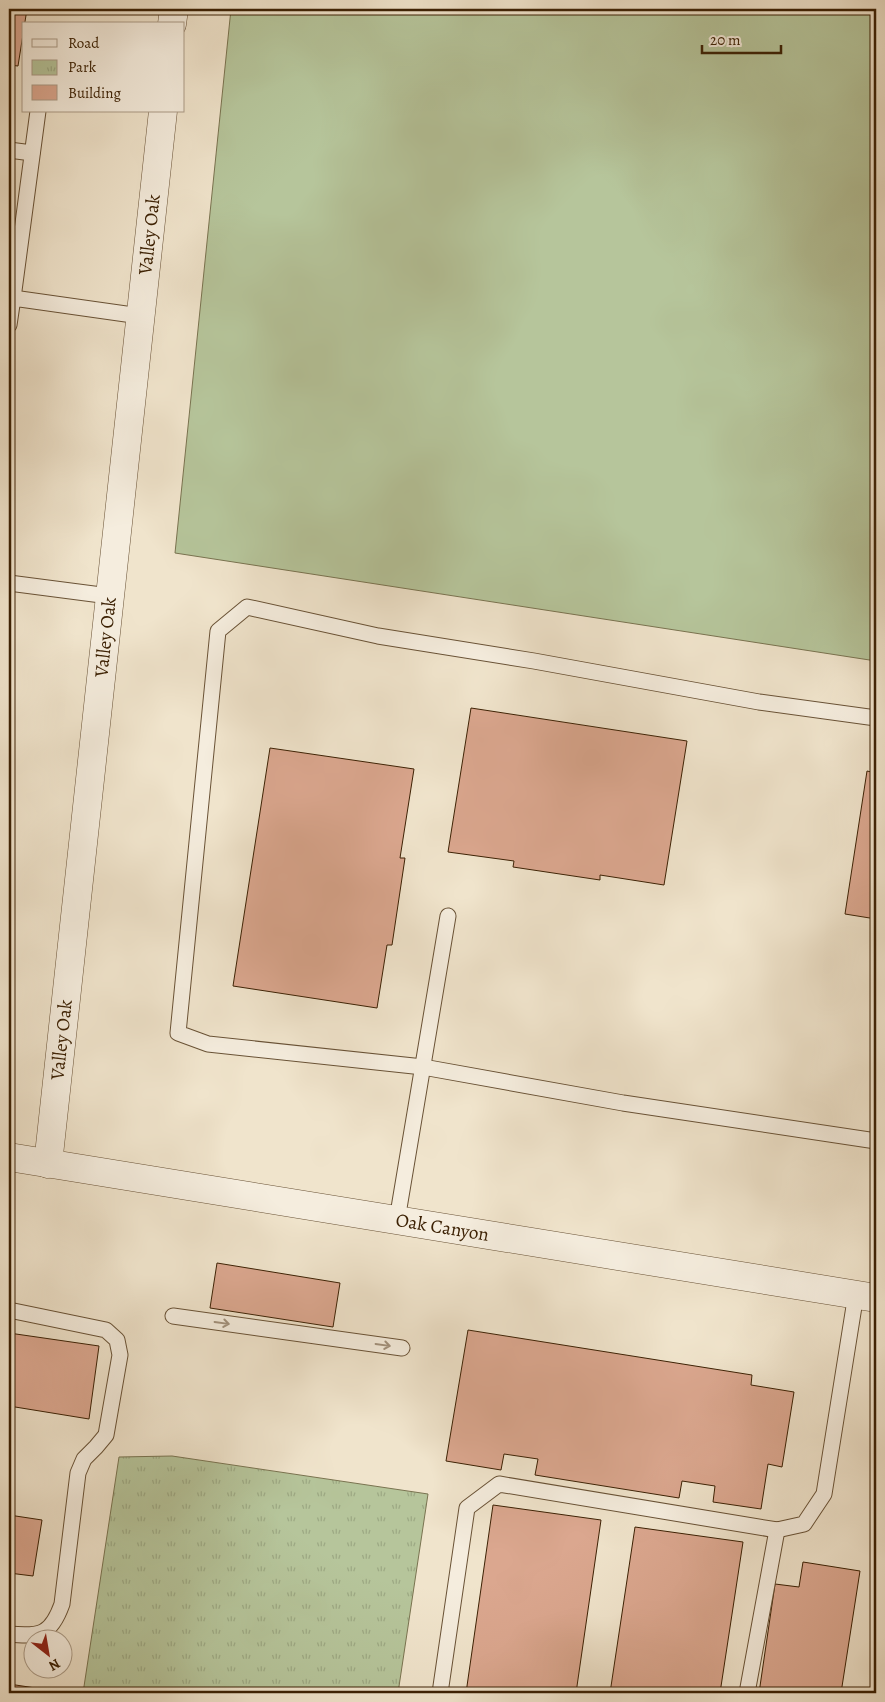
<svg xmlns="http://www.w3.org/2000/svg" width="885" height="1702" viewBox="0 0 885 1702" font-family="Alegreya,serif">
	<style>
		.grass { fill: #b6c59b; stroke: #797350 }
		.park { fill: url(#park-tufts); stroke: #797350 }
		.building { fill: #dba78f; stroke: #3c2104 }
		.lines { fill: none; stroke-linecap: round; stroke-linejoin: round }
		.service-casing { stroke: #695236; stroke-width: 17 }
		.tertiary-casing { stroke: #695236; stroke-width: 29 }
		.service { stroke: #f5edde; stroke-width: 15 }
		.tertiary { stroke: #f5edde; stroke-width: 28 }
		.oneway { stroke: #a2917c }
		.labels { text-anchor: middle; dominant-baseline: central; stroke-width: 4.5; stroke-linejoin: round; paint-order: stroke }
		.street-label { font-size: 19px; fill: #3c2104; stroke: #f5edde }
	</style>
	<defs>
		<pattern id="park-tufts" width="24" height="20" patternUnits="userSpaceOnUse" patternTransform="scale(1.25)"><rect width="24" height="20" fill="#b6c59b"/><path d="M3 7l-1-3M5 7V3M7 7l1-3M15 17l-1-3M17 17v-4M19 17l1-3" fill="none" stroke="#9da984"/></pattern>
	</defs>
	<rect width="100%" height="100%" fill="#f0e4cc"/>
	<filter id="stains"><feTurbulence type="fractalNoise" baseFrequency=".004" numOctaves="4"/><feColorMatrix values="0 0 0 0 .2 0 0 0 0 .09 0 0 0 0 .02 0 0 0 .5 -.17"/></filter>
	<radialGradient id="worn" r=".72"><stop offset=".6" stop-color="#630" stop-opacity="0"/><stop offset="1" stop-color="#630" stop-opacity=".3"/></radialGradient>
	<path class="grass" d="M 231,9 L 876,9 L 876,661 L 175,553 Z"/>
	<path class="park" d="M 172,1456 L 428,1494 L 398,1693 L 83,1693 L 119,1457 Z"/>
	<g class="building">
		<path d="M 9,9 L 27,9 L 18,66 L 9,65 Z"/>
		<path d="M 471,708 L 687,741 L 664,885 L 600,875 L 600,880 L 513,867 L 514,861 L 448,852 Z"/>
		<path d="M 270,748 L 414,769 L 400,858 L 405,858 L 392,945 L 387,945 L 377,1008 L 233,986 Z"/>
		<path d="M 867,771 L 876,773 L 876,919 L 845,914 Z"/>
		<path d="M 217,1263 L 340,1283 L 333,1327 L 210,1308 Z"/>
		<path d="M 468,1330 L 752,1375 L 751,1385 L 794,1392 L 782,1467 L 768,1464 L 761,1509 L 713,1502 L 715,1486 L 682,1481 L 679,1498 L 535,1475 L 538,1459 L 504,1454 L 501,1470 L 446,1461 Z"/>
		<path d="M 9,1333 L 99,1346 L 89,1419 L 9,1406 Z"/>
		<path d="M 493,1505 L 601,1520 L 576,1693 L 466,1693 Z"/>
		<path d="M 9,1515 L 42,1520 L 33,1576 L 9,1573 Z"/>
		<path d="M 635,1527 L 743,1542 L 720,1693 L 610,1693 Z"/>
		<path d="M 803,1562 L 860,1571 L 841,1693 L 759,1693 L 775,1584 L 799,1587 Z"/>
		<path d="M 9,1684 L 42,1689 L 41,1693 L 9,1693 Z"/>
	</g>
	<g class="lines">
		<g class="service-casing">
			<g id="service">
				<path d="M 9,150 L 32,153"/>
				<path d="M 13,298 L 38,111"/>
				<path d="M 9,325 L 13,298 L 140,316"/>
				<path d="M 9,583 L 109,596"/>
				<path d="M 876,718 L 759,702 L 534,661 L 378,636 L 247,607 L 218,631 L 178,1033 L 208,1044 L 423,1067 L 623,1103 L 876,1141"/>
				<path d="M 397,1220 L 448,916"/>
				<path d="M 9,1310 L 106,1330 L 117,1340 L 120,1355 L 106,1435 L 96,1447 L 84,1459 L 78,1473 L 62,1604 C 51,1635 40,1637 9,1634"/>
				<path d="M 173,1316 L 402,1348"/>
				<path d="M 440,1693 L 467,1508 L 499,1484 L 777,1530 L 804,1524 L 824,1494 L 856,1294"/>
				<path d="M 747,1693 L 777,1530"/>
			</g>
		</g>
		<g class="tertiary-casing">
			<g id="tertiary">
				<path d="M 172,24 L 174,9"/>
				<path id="s1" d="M 9,1157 L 876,1298"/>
				<path id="s2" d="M 48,1164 L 163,111"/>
			</g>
		</g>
		<use href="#service" class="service"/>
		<use href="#tertiary" class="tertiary"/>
	</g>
	<defs><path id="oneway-shaft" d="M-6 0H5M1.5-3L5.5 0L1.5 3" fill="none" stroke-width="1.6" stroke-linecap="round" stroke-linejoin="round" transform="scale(1.25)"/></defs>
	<g class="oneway">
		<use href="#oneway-shaft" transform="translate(222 1323) rotate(8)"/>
		<use href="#oneway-shaft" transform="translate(383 1345) rotate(8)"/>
	</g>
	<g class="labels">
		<g class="street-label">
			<text stroke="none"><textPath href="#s2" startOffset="935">Valley Oak</textPath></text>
			<text stroke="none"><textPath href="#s2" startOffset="530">Valley Oak</textPath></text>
			<text stroke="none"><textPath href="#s2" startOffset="125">Valley Oak</textPath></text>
			<text stroke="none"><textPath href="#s1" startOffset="439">Oak Canyon</textPath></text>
		</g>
	</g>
	<rect width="885" height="1702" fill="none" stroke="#f0e4cc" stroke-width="30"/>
	<rect x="10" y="10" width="865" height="1682" fill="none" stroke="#3c2104" stroke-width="2.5"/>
	<rect x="15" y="15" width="855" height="1672" fill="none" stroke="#3c2104"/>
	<rect x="22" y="22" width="162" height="90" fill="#f5edde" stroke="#ab9b87"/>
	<rect x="32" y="39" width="25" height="8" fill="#f5edde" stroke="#ab9b87"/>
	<text x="68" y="48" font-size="15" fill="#3c2104">Road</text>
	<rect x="32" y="60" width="25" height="15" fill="url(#park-tufts)" stroke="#ab9b87"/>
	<text x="68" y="72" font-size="15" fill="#3c2104">Park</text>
	<rect x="32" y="85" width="25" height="15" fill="#dba78f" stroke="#ab9b87"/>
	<text x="68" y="98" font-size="15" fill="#3c2104">Building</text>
	<g transform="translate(48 1654) rotate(149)"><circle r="24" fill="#f5edde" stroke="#ab9b87"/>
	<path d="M0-4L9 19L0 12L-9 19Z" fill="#8f2418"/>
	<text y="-8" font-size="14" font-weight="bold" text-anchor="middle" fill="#3c2104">N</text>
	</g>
	<path d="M702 45v8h79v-8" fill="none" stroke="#3c2104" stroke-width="2.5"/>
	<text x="710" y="45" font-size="15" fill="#3c2104" stroke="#f5edde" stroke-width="4" paint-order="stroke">20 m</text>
	<rect width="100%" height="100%" filter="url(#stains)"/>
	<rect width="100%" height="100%" fill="url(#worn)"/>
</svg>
